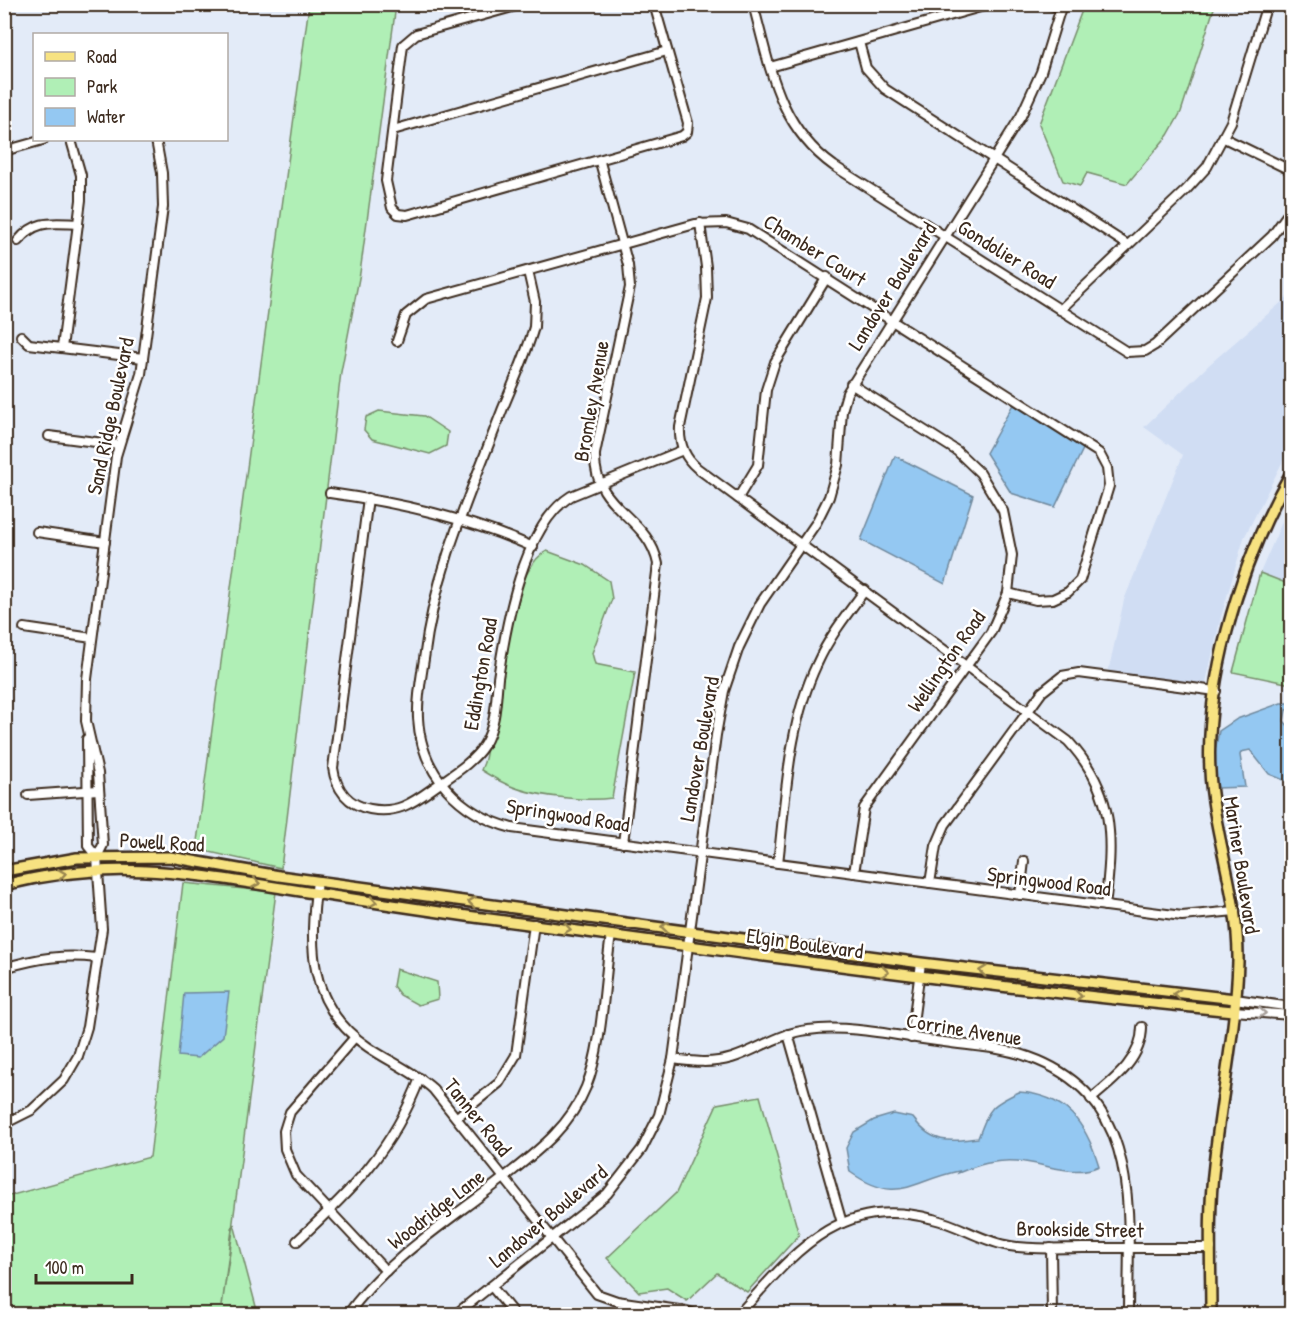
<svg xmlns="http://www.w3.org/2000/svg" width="1296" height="1319" viewBox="0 0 1296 1319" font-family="'Patrick Hand',sans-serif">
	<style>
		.built { fill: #d0ddf3 }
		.green { fill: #b0efb6; stroke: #768c6a; stroke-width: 1.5 }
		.water { fill: #94c8f2; stroke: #70899d; stroke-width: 1.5 }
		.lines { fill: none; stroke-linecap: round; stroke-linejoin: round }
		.minor-casing { stroke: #3b2a1e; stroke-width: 12 }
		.major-casing { stroke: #3b2a1e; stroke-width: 14 }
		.minor { stroke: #fff; stroke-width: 8 }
		.major { stroke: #f7e281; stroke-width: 9 }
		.oneway { stroke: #998650 }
		.oneway2 { stroke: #a79f9a }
		.labels { text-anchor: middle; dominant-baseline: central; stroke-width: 5; stroke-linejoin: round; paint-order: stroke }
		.street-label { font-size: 21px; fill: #3b2a1e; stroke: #fff }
	</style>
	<rect width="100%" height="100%" fill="#e3ebf8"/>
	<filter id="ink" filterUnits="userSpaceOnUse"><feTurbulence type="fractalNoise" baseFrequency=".0167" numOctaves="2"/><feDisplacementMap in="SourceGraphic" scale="12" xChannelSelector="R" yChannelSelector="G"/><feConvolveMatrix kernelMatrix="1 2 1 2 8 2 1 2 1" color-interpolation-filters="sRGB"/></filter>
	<g filter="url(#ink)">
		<g class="built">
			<path d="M 1291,294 L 1291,445 L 1244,538 L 1221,617 L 1203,695 L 1165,687 L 1106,682 L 1124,600 L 1183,455 L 1144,427 L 1211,363 Z"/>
			<path d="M 1291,501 L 1291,585 L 1260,573 Z"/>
		</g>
		<g class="green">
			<path d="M 309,5 L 396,5 L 360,273 L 341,372 L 281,868 L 196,849 Z"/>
			<path d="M 1084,5 L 1215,5 L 1181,112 L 1168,135 L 1127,184 L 1087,173 L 1080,186 L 1063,181 L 1039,124 Z"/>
			<path d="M 379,411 L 424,416 L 448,432 L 446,446 L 430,454 L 372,439 L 364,430 L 366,417 Z"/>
			<path d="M 547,551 L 585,565 L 609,581 L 612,599 L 592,653 L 595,664 L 635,672 L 612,798 C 586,802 530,796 506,784 C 497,780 489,775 481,770 C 489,754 487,733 490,716 C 495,680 514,565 547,551 Z"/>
			<path d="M 1260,573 L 1291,585 L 1291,684 L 1233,672 Z"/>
			<path d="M 183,883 L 276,892 L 222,1306 L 234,1224 L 258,1314 L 5,1314 L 5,1197 L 150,1157 Z"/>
			<path d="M 396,969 L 437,982 L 438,999 L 418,1005 L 400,995 L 393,986 Z"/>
			<path d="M 760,1096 L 799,1235 L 747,1292 L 717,1273 L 687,1301 L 667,1288 L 639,1292 L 607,1258 L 676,1193 L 717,1104 Z"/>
		</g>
		<g class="water">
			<path d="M 1016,399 L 1084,447 L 1055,507 L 1011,493 L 986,453 Z"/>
			<path d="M 895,456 L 973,495 L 945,584 L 861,540 Z"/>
			<path d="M 1281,703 L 1291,703 L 1291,709 L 1286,710 L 1284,721 L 1291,729 L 1291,783 L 1269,774 L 1250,750 L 1241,752 L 1240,755 L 1245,787 L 1218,788 L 1213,760 L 1219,731 L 1237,719 Z"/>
			<path d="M 229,992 L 223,1036 L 198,1058 L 178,1056 L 184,993 Z"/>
			<path d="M 1019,1092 C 1066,1095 1086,1123 1099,1166 C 1074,1178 1044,1163 1017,1161 C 995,1159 978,1165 958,1173 L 959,1171 C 910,1181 899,1206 850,1172 L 846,1148 L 854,1132 L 874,1120 L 894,1114 L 913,1118 C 932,1144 948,1142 978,1138 C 990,1108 989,1106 1019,1092 Z"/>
		</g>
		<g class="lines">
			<g class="minor-casing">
				<g id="minor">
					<path d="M 523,4 L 416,34 L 403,45 L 386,181 L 392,208 L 398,214 L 407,215 L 682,136 L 687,132 L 688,123 L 654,4"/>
					<path d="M 753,4 C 770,67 778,126 834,166 L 1127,352 L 1145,351 L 1155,345 L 1272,236 L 1292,208"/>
					<path d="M 1047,4 L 1061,8"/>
					<path d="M 859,42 L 866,68 L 885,89 L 1128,245"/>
					<path d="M 770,67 L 991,4"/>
					<path d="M 393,130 L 667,51"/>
					<path d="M 1224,138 L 1292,171"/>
					<path d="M 4,151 L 43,140"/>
					<path d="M 600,162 L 628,265 L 630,287 L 595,454 C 593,510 648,515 658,564 L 623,843"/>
					<path d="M 700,223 L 706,267 L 707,298 L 680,427 C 679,444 684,457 697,468 L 1068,741 C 1116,793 1113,840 1105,906"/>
					<path d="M 18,241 C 36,219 52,223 78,224"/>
					<path d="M 528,271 L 535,302 L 534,327 C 526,355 514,381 503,408 C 471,492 435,569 424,659 C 421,679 417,699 418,718 C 421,774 460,814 512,828 L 1182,916 L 1235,911"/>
					<path d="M 1060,310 L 1186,190 L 1207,167 L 1231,122 L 1267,4"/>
					<path d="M 21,336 L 29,344 L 143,358"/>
					<path d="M 397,341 L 406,315 L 426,299 L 695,224 L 726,223 L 748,229 L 1099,453 L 1107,468 L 1109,486 L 1080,580 L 1068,592 L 1053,599 L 1036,600 L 1008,593"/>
					<path d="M 62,348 L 81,200 L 81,175 L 71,140"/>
					<path d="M 851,384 L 957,451 L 980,473 L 1003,511 L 1012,555 L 1008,593 L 991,632 L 864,808 L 854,873"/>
					<path d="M 49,436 L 119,445"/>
					<path d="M 330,493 C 401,503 467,518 533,547"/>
					<path d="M 368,498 L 333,768 C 336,789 348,805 370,809 C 396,814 411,804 432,789 C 450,776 473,763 484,745 C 496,726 496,699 498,678 C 506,625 523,526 571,496 L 683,450"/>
					<path d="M 738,498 L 758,465 L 766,390 L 775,362 L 827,277"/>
					<path d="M 37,532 L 105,542"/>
					<path d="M 24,628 L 92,638"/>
					<path d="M 87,739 L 88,846 L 97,857"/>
					<path d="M 28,795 L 98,790"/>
					<path d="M 778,863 C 786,797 788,725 817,664 C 829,637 847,614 865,590"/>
					<path d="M 317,881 C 309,946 307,1006 368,1047 C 390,1062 413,1071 433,1089 L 597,1294 L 617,1301 L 686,1311 L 695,1314"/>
					<path d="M 930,883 L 936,846 L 945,825 L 1042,692 L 1062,676 L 1079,673 L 1216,691"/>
					<path d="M 1020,895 L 1024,861"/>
					<path d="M 4,968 C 37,958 64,954 97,958"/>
					<path d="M 1235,999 L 1292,1007"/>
					<path d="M 1233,1011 L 1292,1015"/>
					<path d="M 788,1034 L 842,1223"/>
					<path d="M 355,1037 L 290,1112 L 284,1131 L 285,1149 L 296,1175 L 386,1271"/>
					<path d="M 911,1038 L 921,963"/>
					<path d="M 673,1059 C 693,1062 712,1064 732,1058 C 758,1050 779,1033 808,1030 C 852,1024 900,1037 944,1042 C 972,1046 1002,1047 1029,1057 C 1145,1098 1128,1216 1128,1314"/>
					<path d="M 1091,1099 C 1114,1080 1142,1059 1142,1027"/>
					<path d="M 457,1117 L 499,1083 L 516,1055 L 534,924"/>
					<path d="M 4,1124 L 32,1110 L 64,1080 L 78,1056 L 87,1027 L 102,929 L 97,857 L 103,845 L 98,773 L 86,721 L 87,679 L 116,456 L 141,374 L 163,207 L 162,173 L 156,140"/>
					<path d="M 297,1241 C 351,1191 393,1150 420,1078"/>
					<path d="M 1051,1248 L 1052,1314"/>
					<path d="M 492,1287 L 514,1314"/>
					<path d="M 348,1314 C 387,1259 449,1221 501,1180 C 535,1153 569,1129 586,1087 C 603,1045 604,981 611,935"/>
					<path d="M 456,1314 L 607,1194 L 642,1149 L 659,1115 L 673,1059 L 716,735 L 724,691 L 739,647 L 760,604 L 816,523 L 829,497 L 838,465 L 842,411 L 847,393 L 1021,116 L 1041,72 L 1062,4"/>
					<path d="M 739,1314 C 795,1252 839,1194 933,1219 C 960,1225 983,1242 1010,1246 C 1034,1250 1059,1248 1083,1248 C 1126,1248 1168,1248 1211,1248"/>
				</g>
			</g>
			<g class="major-casing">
				<g id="major">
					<path d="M 4,871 L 77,858 L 170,857 L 279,876 L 921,963 L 1235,999"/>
					<path d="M 4,885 C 106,859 182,872 282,888 C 344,898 405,907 467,916 C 722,950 977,987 1233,1011"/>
					<path d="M 1211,1314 C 1211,1265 1208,1214 1214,1165 C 1221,1098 1236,1030 1238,962 C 1239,907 1221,855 1213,801 C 1197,696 1240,562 1292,471"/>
				</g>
			</g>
			<use href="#minor" class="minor"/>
			<use href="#major" class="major"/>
		</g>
		<defs><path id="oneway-chevron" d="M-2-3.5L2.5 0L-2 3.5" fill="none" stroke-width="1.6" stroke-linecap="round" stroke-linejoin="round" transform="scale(1.5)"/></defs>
		<g class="oneway">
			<use href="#oneway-chevron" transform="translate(62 874) rotate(-8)"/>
			<use href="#oneway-chevron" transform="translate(256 883) rotate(10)"/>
			<use href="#oneway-chevron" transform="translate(373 902) rotate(9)"/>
			<use href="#oneway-chevron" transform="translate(472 902) rotate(-173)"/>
			<use href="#oneway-chevron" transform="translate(665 927) rotate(-173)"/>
			<use href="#oneway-chevron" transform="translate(567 929) rotate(8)"/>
			<use href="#oneway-chevron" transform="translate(983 971) rotate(-173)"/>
			<use href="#oneway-chevron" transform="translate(885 972) rotate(7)"/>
			<use href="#oneway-chevron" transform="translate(1177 994) rotate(-175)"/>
			<use href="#oneway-chevron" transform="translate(1078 996) rotate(6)"/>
		</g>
		<use class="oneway2" href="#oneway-chevron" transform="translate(1262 1013) rotate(3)"/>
	</g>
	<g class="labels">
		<g class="street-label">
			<text transform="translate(815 250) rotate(32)">Chamber Court</text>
			<text transform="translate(1007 254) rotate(32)">Gondolier Road</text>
			<text transform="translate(892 286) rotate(-58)">Landover Boulevard</text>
			<text transform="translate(591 401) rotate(-80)">Bromley Avenue</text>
			<text transform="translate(110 416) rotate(-78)">Sand Ridge Boulevard</text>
			<text transform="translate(946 661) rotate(-55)">Wellington Road</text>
			<text transform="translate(480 674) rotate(-80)">Eddington Road</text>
			<text transform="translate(699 749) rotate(-80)">Landover Boulevard</text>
			<text transform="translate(568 815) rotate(9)">Springwood Road</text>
			<text transform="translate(162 842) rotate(3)">Powell Road</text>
			<text transform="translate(1242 865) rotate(81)">Mariner Boulevard</text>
			<text transform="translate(1049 881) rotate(7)">Springwood Road</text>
			<text transform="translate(805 943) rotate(8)">Elgin Boulevard</text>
			<text transform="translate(964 1029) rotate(9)">Corrine Avenue</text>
			<text transform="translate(478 1117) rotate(51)">Tanner Road</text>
			<text transform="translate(436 1209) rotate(-38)">Woodridge Lane</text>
			<text transform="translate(548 1216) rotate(-40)">Landover Boulevard</text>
			<text transform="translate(1080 1229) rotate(1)">Brookside Street</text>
		</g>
	</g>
	<rect width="1296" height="1319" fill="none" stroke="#fff" stroke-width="24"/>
	<rect x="12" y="12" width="1272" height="1295" fill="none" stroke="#3b2a1e" stroke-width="2" filter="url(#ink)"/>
	<rect x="33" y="33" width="195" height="108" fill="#ffffff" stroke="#b1aaa5" stroke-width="1.5"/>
	<rect x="45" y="52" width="30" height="9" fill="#f7e281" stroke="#b1aaa5" stroke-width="1.5"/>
	<text x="87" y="63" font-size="18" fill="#3b2a1e">Road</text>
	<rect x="45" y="78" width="30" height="18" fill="#b0efb6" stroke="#b1aaa5" stroke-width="1.5"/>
	<text x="87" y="93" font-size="18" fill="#3b2a1e">Park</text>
	<rect x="45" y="108" width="30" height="18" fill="#94c8f2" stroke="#b1aaa5" stroke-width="1.5"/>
	<text x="87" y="123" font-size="18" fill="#3b2a1e">Water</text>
	<path d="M36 1274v9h96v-9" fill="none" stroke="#3b2a1e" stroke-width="3"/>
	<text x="45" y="1274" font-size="18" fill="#3b2a1e" stroke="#ffffff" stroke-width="4.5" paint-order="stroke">100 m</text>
</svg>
